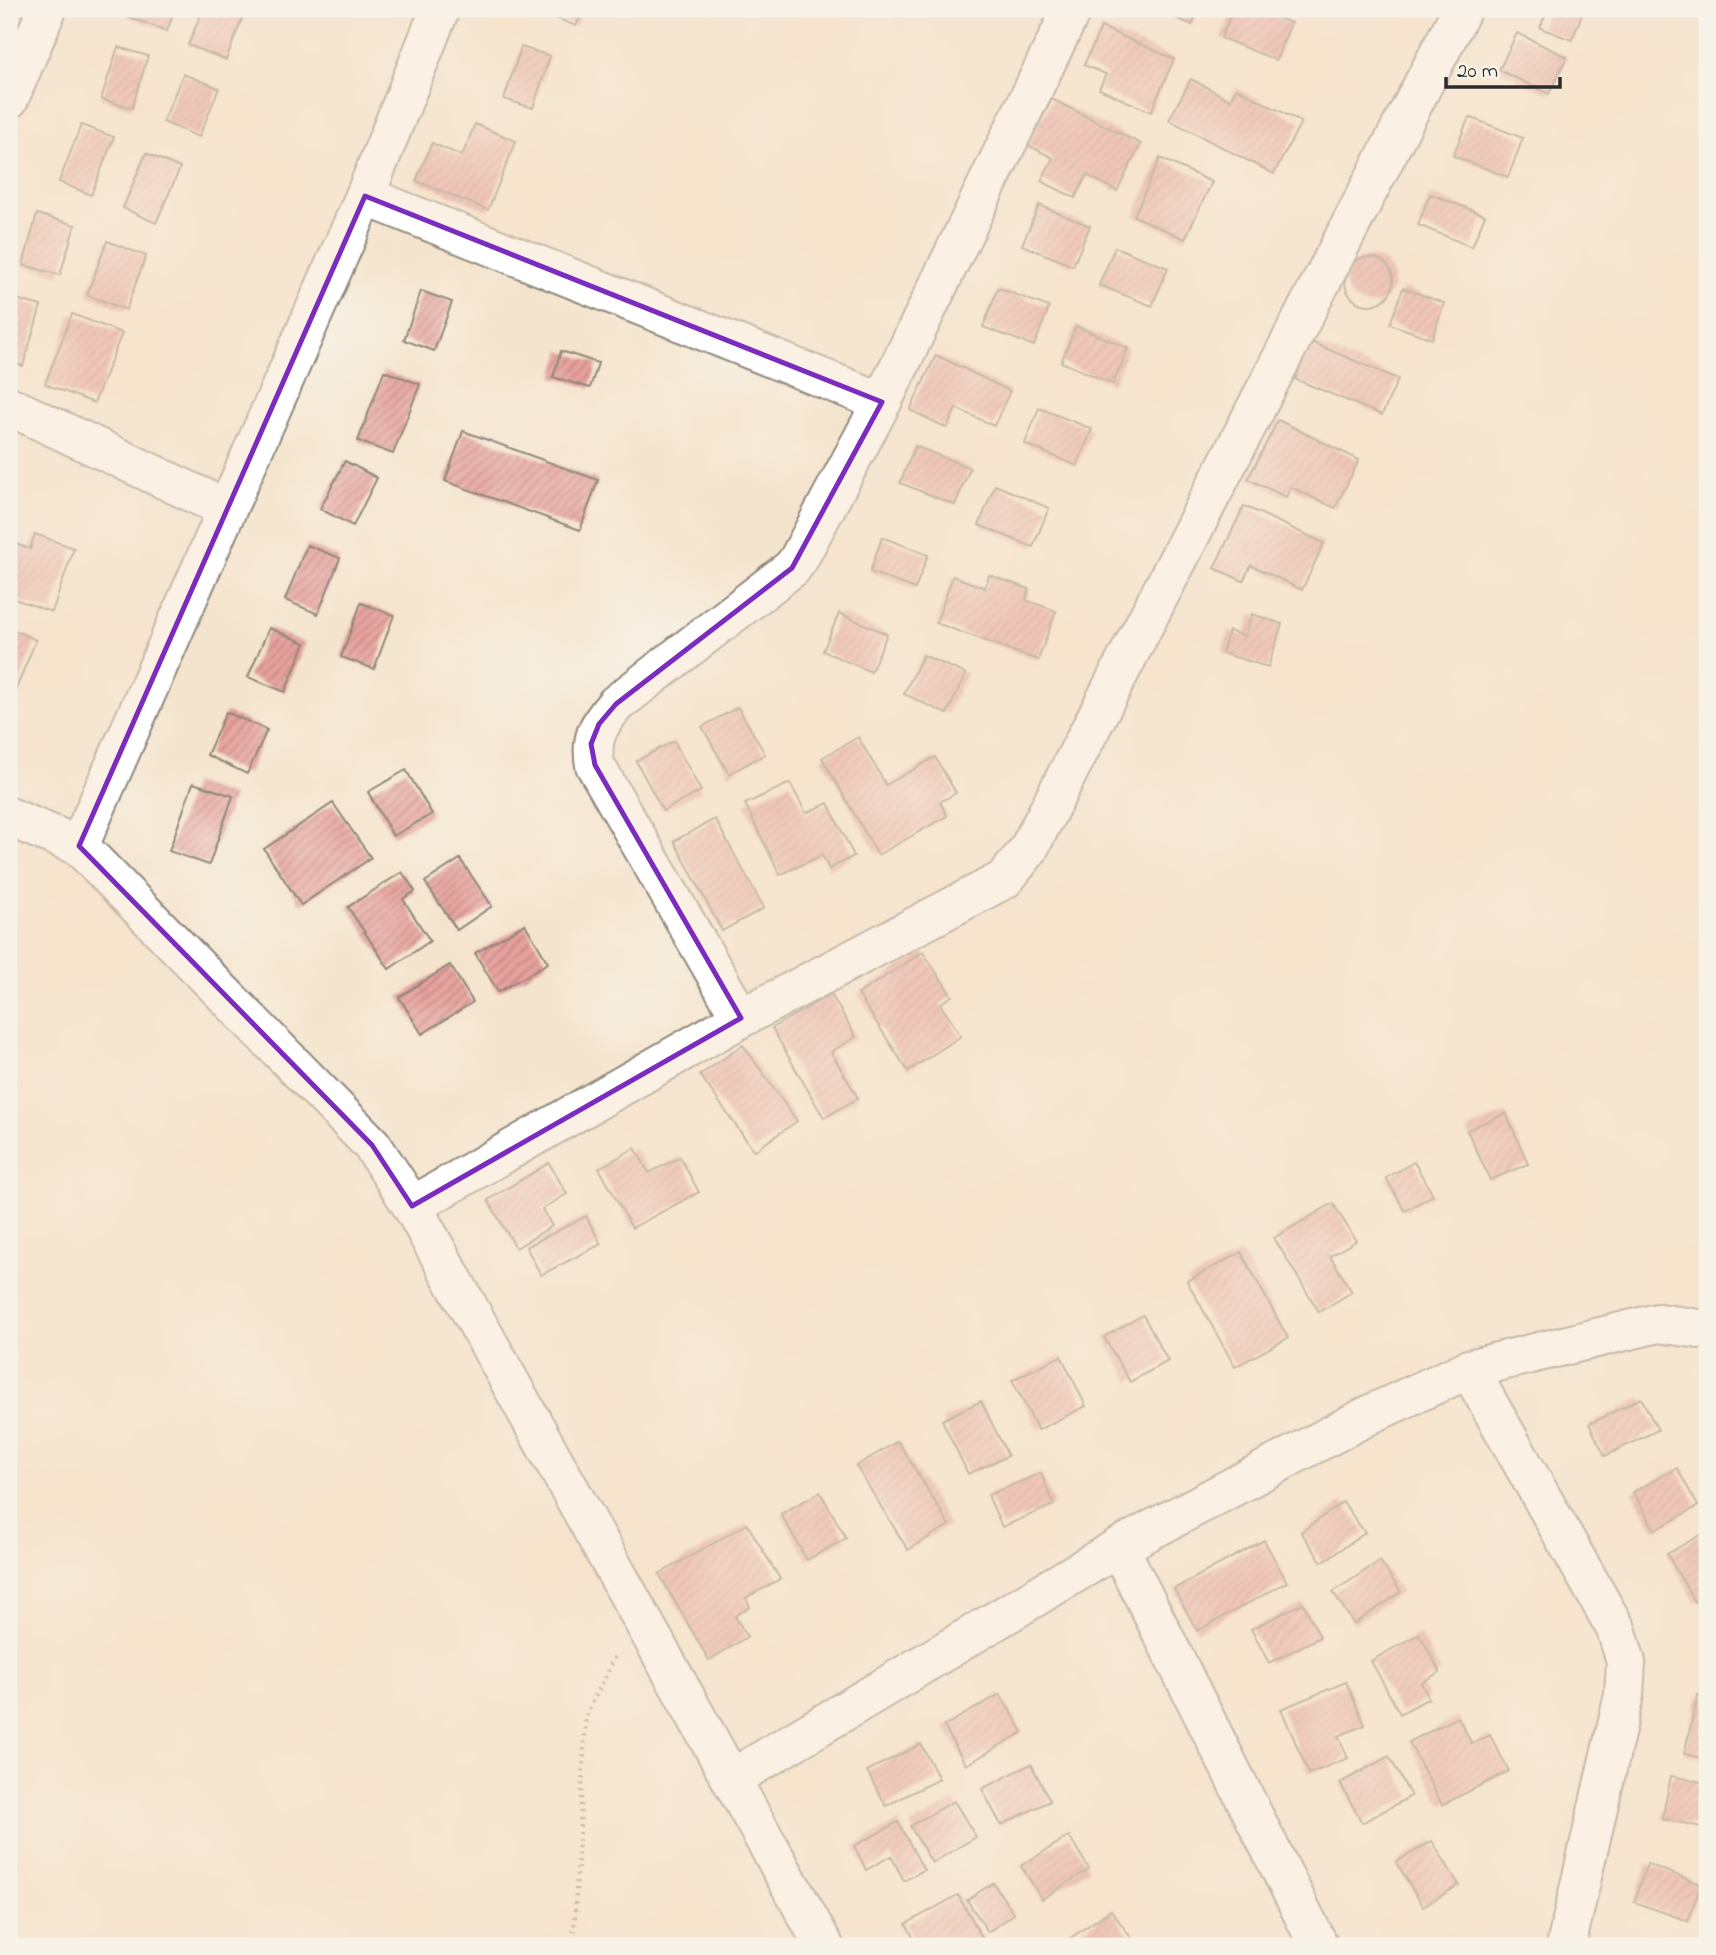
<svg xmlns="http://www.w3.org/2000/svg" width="1716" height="1955" viewBox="0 0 1716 1955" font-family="'Indie Flower',sans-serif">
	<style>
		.building { fill: url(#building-hatch) }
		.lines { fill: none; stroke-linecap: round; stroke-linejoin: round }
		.street-casing { stroke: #90887c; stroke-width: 42 }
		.path { stroke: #90887c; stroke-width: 4.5; stroke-dasharray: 2 5; stroke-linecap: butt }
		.street { stroke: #fff; stroke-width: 38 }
		.marked { fill: none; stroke: #7b2cbf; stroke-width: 5; stroke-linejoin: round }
	</style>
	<defs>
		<pattern id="building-hatch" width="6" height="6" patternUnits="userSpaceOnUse" patternTransform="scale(1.75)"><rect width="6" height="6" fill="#e8a19d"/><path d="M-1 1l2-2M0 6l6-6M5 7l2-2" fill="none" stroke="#bc8380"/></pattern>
	</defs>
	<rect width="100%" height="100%" fill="#f7f3e8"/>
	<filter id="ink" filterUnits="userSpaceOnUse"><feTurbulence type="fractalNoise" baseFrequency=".0143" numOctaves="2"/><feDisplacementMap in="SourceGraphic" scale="14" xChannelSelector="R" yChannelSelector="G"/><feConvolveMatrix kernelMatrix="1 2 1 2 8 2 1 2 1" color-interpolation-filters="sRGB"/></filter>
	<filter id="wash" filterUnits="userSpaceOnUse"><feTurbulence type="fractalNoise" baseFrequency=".00686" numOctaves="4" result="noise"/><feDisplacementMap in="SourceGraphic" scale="28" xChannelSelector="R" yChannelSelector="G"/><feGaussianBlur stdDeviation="1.57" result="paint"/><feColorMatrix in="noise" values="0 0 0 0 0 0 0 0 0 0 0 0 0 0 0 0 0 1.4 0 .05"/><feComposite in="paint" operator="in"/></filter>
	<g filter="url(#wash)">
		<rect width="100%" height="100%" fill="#f5e4cd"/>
		<g id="blocks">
			<g class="building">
				<path d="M 128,9 L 175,9 L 167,31 L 126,16 Z"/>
				<path d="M 203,9 L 246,9 L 226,60 L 188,45 Z"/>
				<path d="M 547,9 L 584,9 L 576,26 L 545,14 Z"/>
				<path d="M 1156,9 L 1199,9 L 1192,25 Z"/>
				<path d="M 1233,9 L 1256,9 L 1291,23 L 1276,60 L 1221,38 Z"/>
				<path d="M 1536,9 L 1584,9 L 1572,40 L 1540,28 L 1546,13 Z"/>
				<path d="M 1101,27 L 1174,59 L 1151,112 L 1099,89 L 1106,74 L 1084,65 Z"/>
				<path d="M 1517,33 L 1567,57 L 1549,94 L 1499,70 Z"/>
				<path d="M 118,47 L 148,56 L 132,108 L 101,99 Z"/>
				<path d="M 521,47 L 550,56 L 533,108 L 504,99 Z"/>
				<path d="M 183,74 L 219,88 L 199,137 L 163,122 Z"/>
				<path d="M 1191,79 L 1230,100 L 1236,88 L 1301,122 L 1274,174 L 1169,120 Z"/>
				<path d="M 1052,99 L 1141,144 L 1117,191 L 1087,175 L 1075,198 L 1041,181 L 1053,158 L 1028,145 Z"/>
				<path d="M 1469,117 L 1523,138 L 1508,177 L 1453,156 Z"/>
				<path d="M 475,124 L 516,141 L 488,210 L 416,181 L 432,143 L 462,156 Z"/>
				<path d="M 81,125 L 114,137 L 91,195 L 59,182 Z"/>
				<path d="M 146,153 L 180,168 L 156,223 L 123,208 Z"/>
				<path d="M 1160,158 L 1212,182 L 1185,239 L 1134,216 Z"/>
				<path d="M 1430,194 L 1485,215 L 1472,247 L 1418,225 Z"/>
				<path d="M 1039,205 L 1090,226 L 1073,266 L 1022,245 Z"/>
				<path d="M 37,214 L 75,225 L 60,275 L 23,265 Z"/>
				<path d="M 107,241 L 146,256 L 126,310 L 87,295 Z"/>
				<path d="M 1115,247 L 1168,268 L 1152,306 L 1099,285 Z"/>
				<circle cx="1369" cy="281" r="24"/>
				<path d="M 998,288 L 1049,307 L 1034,346 L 983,327 Z"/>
				<path d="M 1403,288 L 1444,303 L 1432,339 L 1390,324 Z"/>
				<path d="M 421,291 L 452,302 L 434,351 L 404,340 Z"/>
				<path d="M 9,297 L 41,306 L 23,366 L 9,361 Z"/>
				<path d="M 72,314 L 122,333 L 94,403 L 45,384 Z"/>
				<path d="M 1076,326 L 1128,348 L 1113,384 L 1061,362 Z"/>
				<path d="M 1311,342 L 1398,379 L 1382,415 L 1295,379 Z"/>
				<path d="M 561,351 L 598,363 L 590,388 L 553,377 Z"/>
				<path d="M 936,355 L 1010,391 L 994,426 L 956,408 L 947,428 L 910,410 Z"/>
				<path d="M 384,371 L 420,384 L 393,454 L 358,441 Z"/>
				<path d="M 1039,408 L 1092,429 L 1077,466 L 1025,444 Z"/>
				<path d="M 1278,420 L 1359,460 L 1335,508 L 1291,487 L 1286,497 L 1248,479 Z"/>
				<path d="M 463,431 L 598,480 L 580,530 L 445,481 Z"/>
				<path d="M 915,446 L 970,468 L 955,505 L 900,483 Z"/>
				<path d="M 345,461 L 377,478 L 353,526 L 320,509 Z"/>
				<path d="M 995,485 L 1049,508 L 1033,547 L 979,525 Z"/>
				<path d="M 1244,506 L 1324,543 L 1302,590 L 1251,565 L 1243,581 L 1214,568 Z"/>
				<path d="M 35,534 L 74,548 L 52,612 L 9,597 L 9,541 L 30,549 Z"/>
				<path d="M 882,537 L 928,555 L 915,589 L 870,572 Z"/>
				<path d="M 307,545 L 340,558 L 318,614 L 285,600 Z"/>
				<path d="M 989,575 L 1029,589 L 1026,600 L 1056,611 L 1038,660 L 936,623 L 953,576 L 985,588 Z"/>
				<path d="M 361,603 L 394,615 L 374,669 L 341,657 Z"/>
				<path d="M 839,613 L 887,634 L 871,672 L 823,651 Z"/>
				<path d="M 1252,614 L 1282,624 L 1268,667 L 1222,653 L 1229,631 L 1244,636 Z"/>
				<path d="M 9,628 L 36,640 L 14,694 L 9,692 Z"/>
				<path d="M 269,628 L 305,643 L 285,692 L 248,677 Z"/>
				<path d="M 923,655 L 966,674 L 947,714 L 904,694 Z"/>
				<path d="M 738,707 L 765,754 L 729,774 L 702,727 Z"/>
				<path d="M 226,712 L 267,730 L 247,774 L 207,755 Z"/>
				<path d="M 858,737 L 886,785 L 935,757 L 956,793 L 940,802 L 947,816 L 878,855 L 822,758 Z"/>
				<path d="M 674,741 L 701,791 L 663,811 L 636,761 Z"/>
				<path d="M 406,770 L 432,814 L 393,836 L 368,792 Z"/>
				<path d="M 193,783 L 233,796 L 209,865 L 169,851 Z"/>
				<path d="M 790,783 L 806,813 L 828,803 L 854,856 L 829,869 L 822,855 L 780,875 L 745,804 Z"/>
				<path d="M 333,803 L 371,858 L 301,905 L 264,849 Z"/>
				<path d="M 715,819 L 764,908 L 722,931 L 674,841 Z"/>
				<path d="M 460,859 L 492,906 L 457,930 L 425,882 Z"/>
				<path d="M 402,872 L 415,891 L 403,899 L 430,941 L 389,969 L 348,907 Z"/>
				<path d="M 525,924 L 548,963 L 498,992 L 475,953 Z"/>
				<path d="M 923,952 L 952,996 L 940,1004 L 961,1036 L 908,1071 L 858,994 Z"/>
				<path d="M 450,965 L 473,1002 L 422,1034 L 399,997 Z"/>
				<path d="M 831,994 L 856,1037 L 831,1052 L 858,1098 L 824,1118 L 772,1028 Z"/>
				<path d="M 743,1045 L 797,1121 L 754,1151 L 700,1075 Z"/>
				<path d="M 1506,1113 L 1528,1164 L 1490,1180 L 1467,1130 Z"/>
				<path d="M 635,1148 L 649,1173 L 680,1157 L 699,1192 L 632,1228 L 599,1168 Z"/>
				<path d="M 1414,1162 L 1433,1195 L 1405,1211 L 1386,1178 Z"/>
				<path d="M 549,1163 L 567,1194 L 542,1209 L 552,1226 L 516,1248 L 488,1200 Z"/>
				<path d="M 1333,1203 L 1356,1241 L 1330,1256 L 1352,1292 L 1319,1312 L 1274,1238 Z"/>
				<path d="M 586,1216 L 601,1244 L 541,1275 L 526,1247 Z"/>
				<path d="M 1241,1252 L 1288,1338 L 1235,1367 L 1187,1281 Z"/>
				<path d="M 1143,1315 L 1168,1361 L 1130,1382 L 1104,1337 Z"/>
				<path d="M 1061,1356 L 1086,1406 L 1038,1430 L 1012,1380 Z"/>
				<path d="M 1641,1398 L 1658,1430 L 1605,1456 L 1589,1424 Z"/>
				<path d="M 981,1401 L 1008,1456 L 968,1474 L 942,1420 Z"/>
				<path d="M 898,1441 L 949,1525 L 908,1550 L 856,1466 Z"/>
				<path d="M 1677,1468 L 1698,1506 L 1655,1530 L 1633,1492 Z"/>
				<path d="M 1041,1473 L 1054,1505 L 1002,1527 L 988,1495 Z"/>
				<path d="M 820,1492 L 846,1538 L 807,1560 L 781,1514 Z"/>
				<path d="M 1343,1502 L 1365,1533 L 1322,1562 L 1301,1532 Z"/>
				<path d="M 747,1524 L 780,1579 L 746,1598 L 750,1607 L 735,1616 L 747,1637 L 709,1660 L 659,1574 Z"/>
				<path d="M 1702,1534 L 1707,1542 L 1707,1595 L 1695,1602 L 1667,1554 Z"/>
				<path d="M 1264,1540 L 1287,1582 L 1197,1631 L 1174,1589 Z"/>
				<path d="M 1380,1561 L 1401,1592 L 1354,1624 L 1333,1592 Z"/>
				<path d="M 1303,1603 L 1320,1637 L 1269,1663 L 1251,1629 Z"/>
				<path d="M 1419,1634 L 1440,1672 L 1421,1683 L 1429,1698 L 1400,1714 L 1371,1661 Z"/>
				<path d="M 1346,1682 L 1365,1725 L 1338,1736 L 1348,1758 L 1309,1774 L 1281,1709 Z"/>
				<path d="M 1000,1694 L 1023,1732 L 966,1765 L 944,1726 Z"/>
				<path d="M 1698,1695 L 1707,1697 L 1707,1759 L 1684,1754 Z"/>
				<path d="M 1458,1717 L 1472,1744 L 1490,1735 L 1509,1771 L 1442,1805 L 1409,1742 Z"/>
				<path d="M 921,1744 L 939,1779 L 886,1806 L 867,1771 Z"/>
				<path d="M 1389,1756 L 1411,1796 L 1362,1823 L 1340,1783 Z"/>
				<path d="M 1031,1764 L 1050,1801 L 1001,1825 L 982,1789 Z"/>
				<path d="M 1671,1776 L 1707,1783 L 1707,1828 L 1662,1819 Z"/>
				<path d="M 954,1801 L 976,1837 L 932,1863 L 910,1826 Z"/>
				<path d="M 898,1822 L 924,1870 L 904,1881 L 891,1856 L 866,1870 L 854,1846 Z"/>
				<path d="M 1069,1836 L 1089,1869 L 1042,1899 L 1021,1866 Z"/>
				<path d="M 1432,1841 L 1459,1885 L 1423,1906 L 1396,1862 Z"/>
				<path d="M 1647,1864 L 1701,1884 L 1688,1921 L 1634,1902 Z"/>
				<path d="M 993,1883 L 1014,1914 L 988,1932 L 967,1900 Z"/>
				<path d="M 958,1895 L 984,1941 L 974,1946 L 918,1946 L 906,1924 Z"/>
				<path d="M 1111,1910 L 1137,1946 L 1069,1946 L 1065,1942 Z"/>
			</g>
		</g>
	</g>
	<g filter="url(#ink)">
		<use href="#blocks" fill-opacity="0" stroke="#90887c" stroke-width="2"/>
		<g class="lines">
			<g class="street-casing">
				<g id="street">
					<path d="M 9,99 L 47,9"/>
					<path d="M 365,196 L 882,402"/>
					<path d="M 9,406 L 227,509"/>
					<path d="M 9,817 L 79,846 L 372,1145 L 412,1206 L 824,1946"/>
					<path d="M 79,846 L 365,196 L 440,9"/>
					<path d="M 741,1018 L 595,765 C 590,738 598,725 616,704 L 792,568 L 798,560 L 882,402 L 1072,9"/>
					<path d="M 412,1206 L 741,1018 L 1005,879 L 1028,850 L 1462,9"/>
					<path d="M 1469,1369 L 1616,1629 L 1626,1662 L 1624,1695 L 1566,1946"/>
					<path d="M 1119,1547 L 1319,1946"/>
					<path d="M 731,1779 L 1119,1547 L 1373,1413 L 1469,1369 L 1658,1323 L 1707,1330"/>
				</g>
			</g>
			<path class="path" d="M 573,1946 L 586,1716 L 616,1654"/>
			<use href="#street" class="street"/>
		</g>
	</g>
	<path d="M0 0H1716V1955H0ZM 365,196 L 882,402 L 792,568 L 616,704 L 599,724 L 591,744 L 595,765 L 741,1018 L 412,1206 L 372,1145 L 79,846 Z" fill="#f5e4cd" fill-opacity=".55" fill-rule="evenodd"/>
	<path class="marked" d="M 365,196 L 882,402 L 792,568 L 616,704 L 599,724 L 591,744 L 595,765 L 741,1018 L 412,1206 L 372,1145 L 79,846 Z"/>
	<rect width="1716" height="1955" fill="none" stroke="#f7f3e8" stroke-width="35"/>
	<path d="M1446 77v10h114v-10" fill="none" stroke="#2b2b2b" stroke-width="3.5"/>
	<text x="1457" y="77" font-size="21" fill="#2b2b2b" stroke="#f7f3e8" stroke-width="5" paint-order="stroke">20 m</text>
</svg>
